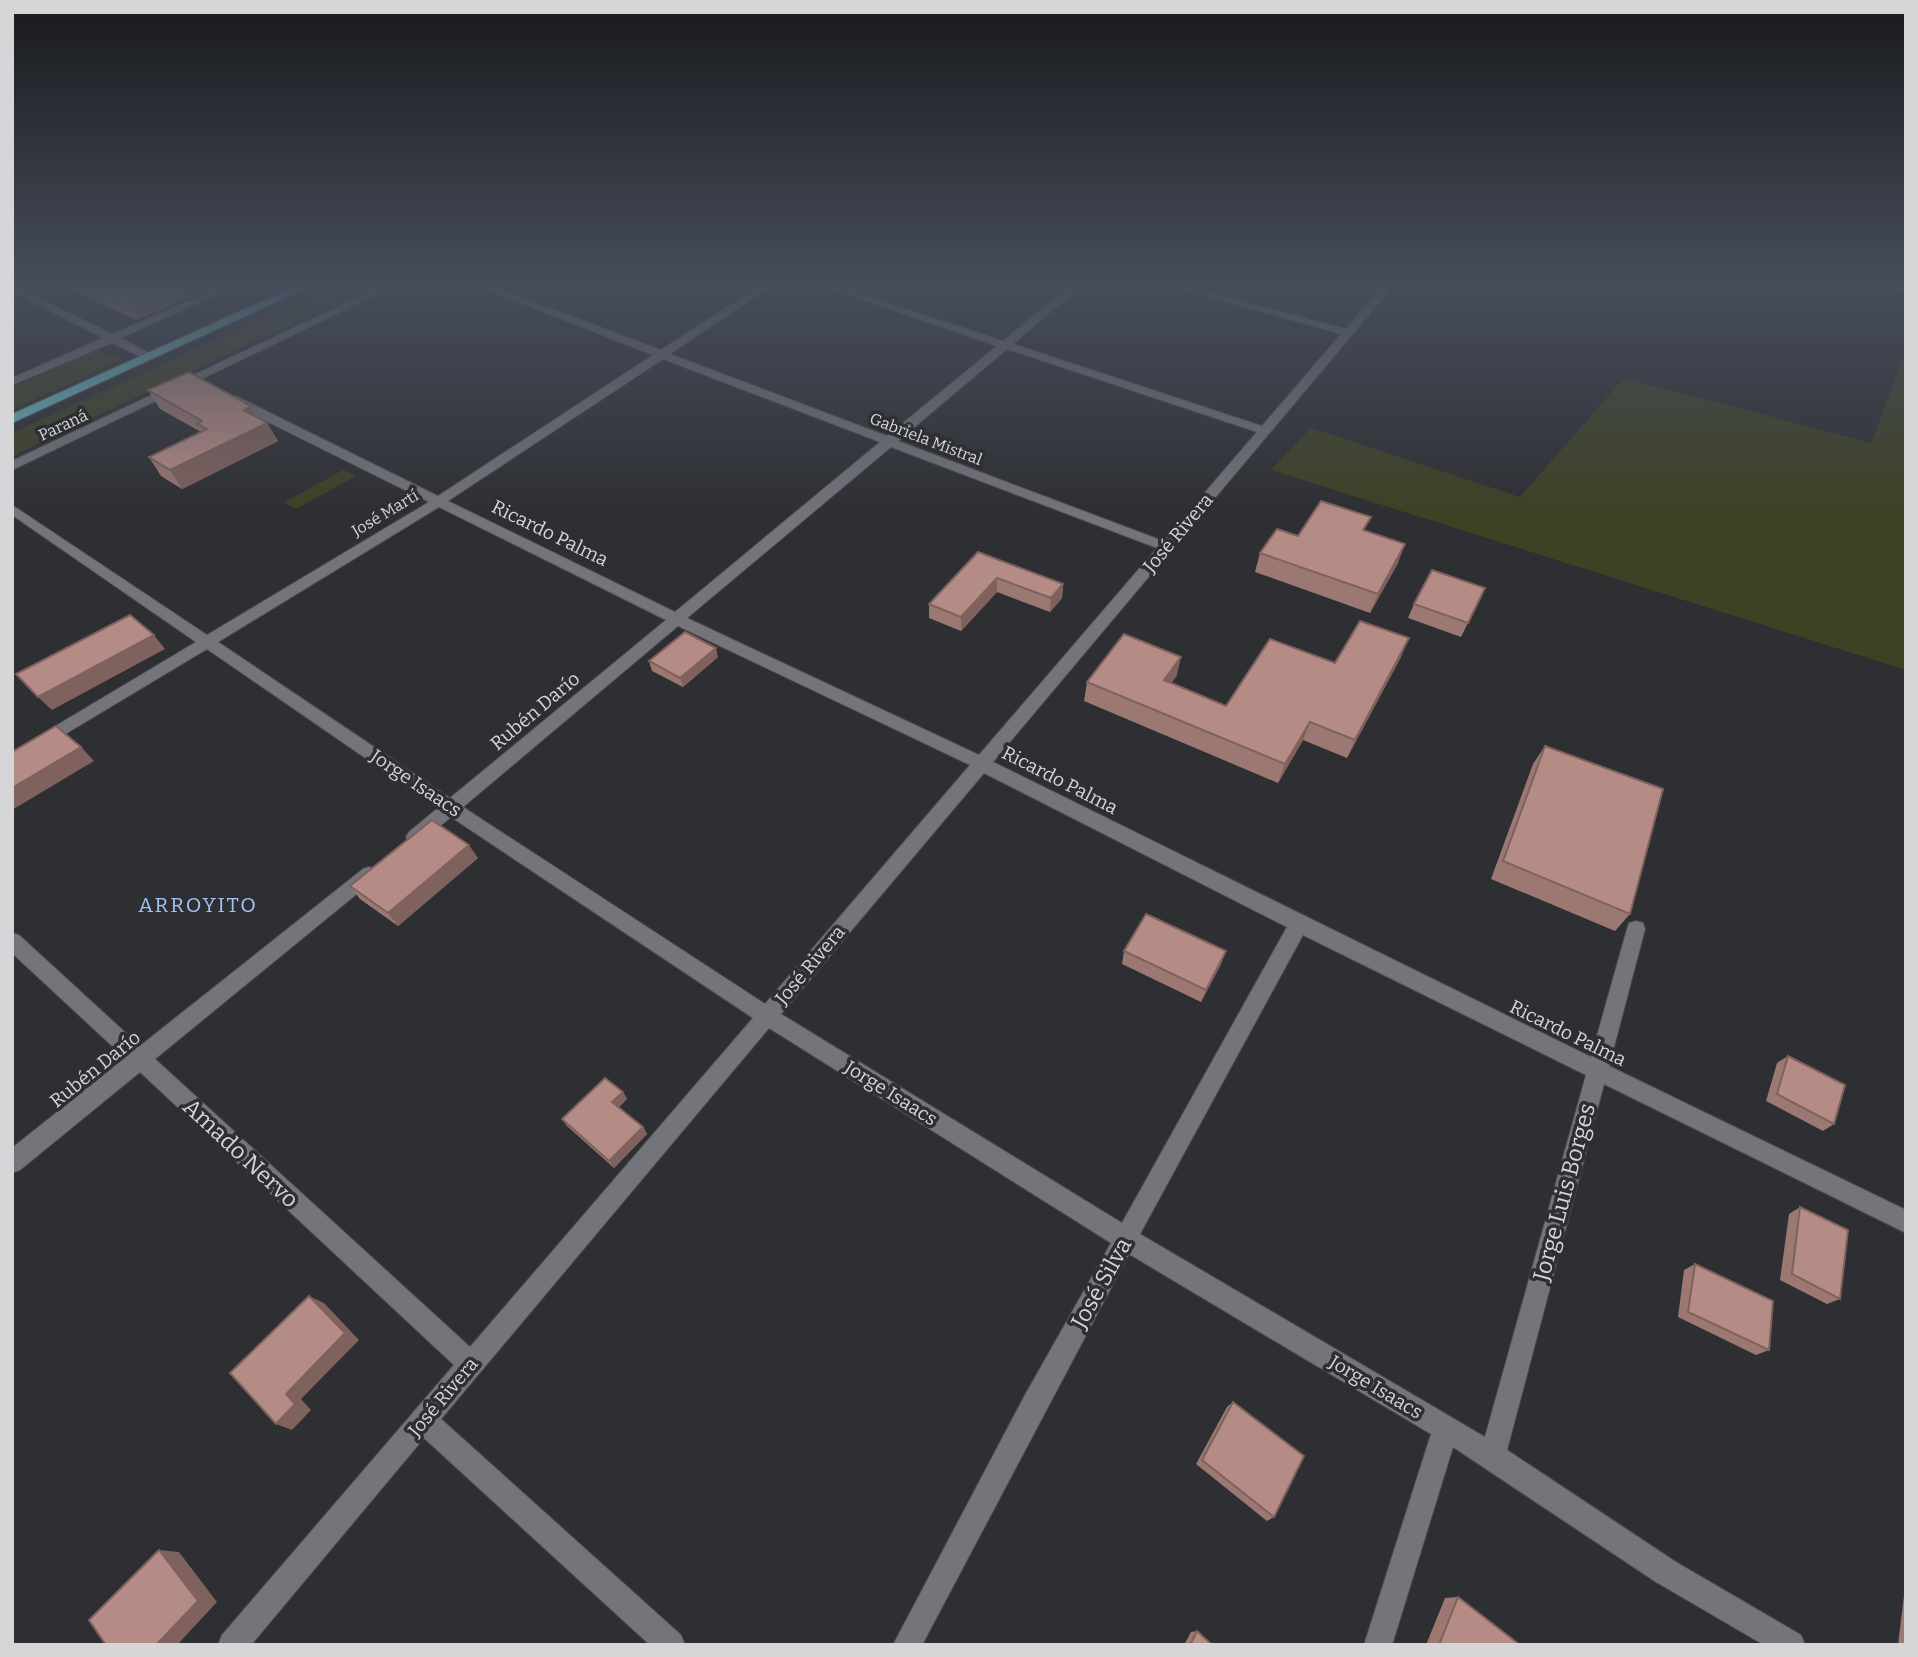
<svg xmlns="http://www.w3.org/2000/svg" width="1918" height="1657" viewBox="0 0 1918 1657" font-family="Bitter,serif">
	<style>
		.green { fill: #3e4124 }
		.lines { fill: none; stroke-linecap: round; stroke-linejoin: round }
		.minor-casing { stroke: #4c4c50; stroke-width: 2 }
		.secondary-casing { stroke: #4c4c50; stroke-width: 2 }
		.trunk-casing { stroke: #4c4c50; stroke-width: 3 }
		.minor { fill: #74747a; fill-rule: evenodd }
		.secondary { fill: #74747a; fill-rule: evenodd }
		.trunk { fill: #6ebbc1; fill-rule: evenodd }
		.wall { fill: #9c7872 }
		.shaded-wall { fill: #7f615d }
		.building { fill: #b58b85; stroke: #7f615d; stroke-width: 2 }
		.labels { text-anchor: middle; dominant-baseline: central; stroke-width: 7; stroke-linejoin: round; paint-order: stroke }
		.far-street-label { font-size: 16px; fill: #d6d6d9; stroke: #2e2f33 }
		.street-label { font-size: 19px; fill: #d6d6d9; stroke: #2e2f33 }
		.neighbourhood-label { font-size: 21px; letter-spacing: 2px; fill: #a3c2f5; stroke: #2e2f33 }
		.near-street-label { font-size: 23px; fill: #d6d6d9; stroke: #2e2f33 }
	</style>
	<rect width="100%" height="100%" fill="#2e2f33"/>
	<g class="green">
		<path d="M 335,285 L 375,285 L 12,456 L 12,433 Z"/>
		<path d="M 98,350 L 122,360 L 12,410 L 12,387 Z"/>
		<path d="M 1906,350 L 1906,670 L 1271,470 L 1311,428 L 1520,497 L 1624,378 L 1871,443 Z"/>
		<path d="M 343,470 L 356,476 L 296,509 L 284,502 Z"/>
	</g>
	<g class="lines">
		<g class="minor-casing">
			<g id="minor">
				<path d="M 12,285 L 112,334 L 225,285 L 239,285 L 121,338 L 153,355 L 153,359 L 145,359 L 112,343 L 12,385 L 12,378 L 103,338 L 12,292 Z"/>
				<path d="M 384,285 L 397,285 L 12,470 L 12,461 Z"/>
				<path d="M 474,285 L 489,285 L 661,350 L 761,285 L 773,285 L 670,354 L 887,436 L 997,346 L 819,285 L 834,285 L 1003,341 L 1071,285 L 1082,285 L 1013,344 L 1262,426 L 1341,334 L 1166,285 L 1183,285 L 1346,329 L 1383,285 L 1394,285 L 993,762 L 1591,1057 L 1627,929 L 1629,923 L 1636,921 L 1643,923 L 1645,929 L 1609,1066 L 1906,1210 L 1906,1233 L 1604,1084 L 1507,1450 L 1676,1562 L 1801,1635 L 1805,1645 L 1764,1645 L 1656,1582 L 1453,1447 L 1392,1645 L 1364,1645 L 1431,1434 L 1129,1254 L 922,1645 L 893,1645 L 1025,1395 L 1111,1243 L 769,1028 L 441,1419 L 681,1635 L 685,1645 L 650,1645 L 424,1438 L 251,1645 L 218,1645 L 222,1635 L 454,1365 L 140,1072 L 20,1170 L 12,1173 L 12,1148 L 125,1058 L 12,953 L 12,933 L 19,935 L 140,1046 L 363,869 L 369,867 L 375,869 L 378,874 L 375,879 L 155,1059 L 470,1347 L 753,1018 L 451,817 L 421,842 L 409,842 L 406,837 L 409,832 L 438,808 L 207,649 L 12,766 L 12,752 L 196,642 L 12,515 L 12,505 L 207,635 L 429,502 L 228,402 L 228,396 L 236,396 L 438,496 L 653,355 ZM 1007,349 L 1257,432 L 1163,541 L 898,441 ZM 663,359 L 880,442 L 675,612 L 448,501 ZM 891,447 L 1157,548 L 979,755 L 687,618 ZM 439,507 L 666,620 L 450,798 L 218,642 ZM 678,626 L 970,765 L 765,1004 L 463,807 ZM 984,773 L 1287,927 L 1122,1223 L 781,1014 ZM 1303,935 L 1586,1075 L 1485,1437 L 1140,1234 Z"/>
			</g>
		</g>
		<g class="secondary-casing">
			<path id="secondary" d="M 1884,285 L 1906,286 L 1906,292 L 1885,287 Z"/>
		</g>
		<g class="trunk-casing">
			<path id="trunk" d="M 298,285 L 313,285 L 12,423 L 12,414 Z"/>
		</g>
		<use href="#minor" class="minor"/>
		<use href="#secondary" class="secondary"/>
		<use href="#trunk" class="trunk"/>
	</g>
	<g class="wall">
		<path d="M 59,285 L 197,285 L 188,289 L 192,296 L 137,320 Z"/>
		<path d="M 148,390 L 251,406 L 257,417 L 267,423 L 278,441 L 182,489 L 161,476 L 149,457 L 201,432 L 160,409 Z"/>
		<path d="M 1366,531 L 1398,563 L 1370,613 L 1255,572 L 1260,553 L 1298,536 Z"/>
		<path d="M 978,552 L 1063,584 L 1062,598 L 1050,612 L 997,592 L 961,631 L 929,618 L 929,604 Z"/>
		<path d="M 1485,588 L 1461,637 L 1408,618 L 1414,604 Z"/>
		<path d="M 718,657 L 683,687 L 652,671 L 649,661 Z"/>
		<path d="M 1401,657 L 1347,758 L 1303,740 L 1278,783 L 1084,701 L 1087,682 L 1177,675 L 1171,683 L 1226,706 L 1335,663 Z"/>
		<path d="M 1545,746 L 1630,914 L 1615,931 L 1491,879 L 1533,764 Z"/>
		<path d="M 478,858 L 398,926 L 360,899 L 350,886 Z"/>
		<path d="M 1124,951 L 1221,964 L 1201,1002 L 1122,964 Z"/>
		<path d="M 1788,1056 L 1834,1124 L 1823,1131 L 1766,1101 L 1777,1063 Z"/>
		<path d="M 623,1092 L 627,1099 L 619,1107 L 643,1127 L 647,1134 L 614,1168 L 567,1126 L 562,1119 Z"/>
		<path d="M 1800,1207 L 1840,1299 L 1827,1304 L 1780,1280 L 1789,1214 Z"/>
		<path d="M 1695,1264 L 1769,1350 L 1756,1355 L 1678,1317 L 1684,1270 Z"/>
		<path d="M 1233,1402 L 1274,1517 L 1267,1521 L 1196,1464 L 1227,1407 Z"/>
		<path d="M 1906,1579 L 1906,1645 L 1898,1645 Z"/>
		<path d="M 1458,1597 L 1520,1645 L 1426,1645 L 1445,1598 Z"/>
		<path d="M 1197,1631 L 1212,1645 L 1184,1645 L 1191,1632 Z"/>
	</g>
	<g class="shaded-wall">
		<path d="M 167,285 L 197,285 L 188,289 L 192,296 L 137,320 L 126,302 Z"/>
		<path d="M 251,406 L 261,425 L 244,410 Z"/>
		<path d="M 267,423 L 278,441 L 182,489 L 170,470 Z"/>
		<path d="M 1405,544 L 1398,563 L 1370,613 L 1378,594 Z"/>
		<path d="M 997,578 L 997,592 L 961,631 L 961,617 Z"/>
		<path d="M 1063,584 L 1062,598 L 1050,612 L 1051,598 Z"/>
		<path d="M 154,635 L 165,649 L 52,710 L 38,697 Z"/>
		<path d="M 1409,638 L 1401,657 L 1347,758 L 1355,740 Z"/>
		<path d="M 716,648 L 718,657 L 683,687 L 680,678 Z"/>
		<path d="M 1181,657 L 1177,675 L 1160,699 L 1164,680 Z"/>
		<path d="M 1310,722 L 1303,740 L 1278,783 L 1285,764 Z"/>
		<path d="M 81,747 L 94,761 L 12,810 L 12,788 Z"/>
		<path d="M 469,845 L 478,858 L 398,926 L 388,913 Z"/>
		<path d="M 1226,951 L 1221,964 L 1201,1002 L 1206,990 Z"/>
		<path d="M 623,1092 L 627,1099 L 617,1109 L 612,1102 Z"/>
		<path d="M 643,1127 L 647,1134 L 614,1168 L 609,1161 Z"/>
		<path d="M 309,1296 L 324,1303 L 359,1340 L 301,1399 L 311,1410 L 292,1430 L 276,1424 L 286,1394 Z"/>
		<path d="M 159,1550 L 179,1552 L 217,1602 L 177,1645 L 156,1645 Z"/>
	</g>
	<g class="building">
		<path d="M 87,285 L 167,285 L 126,302 Z"/>
		<path d="M 189,372 L 251,406 L 244,410 L 267,423 L 170,470 L 149,457 L 207,429 L 197,424 L 202,421 L 148,390 Z"/>
		<path d="M 1321,501 L 1371,517 L 1363,530 L 1405,544 L 1378,594 L 1260,553 L 1277,529 L 1298,536 Z"/>
		<path d="M 978,552 L 1063,584 L 1051,598 L 997,578 L 961,617 L 929,604 Z"/>
		<path d="M 1432,570 L 1485,588 L 1468,623 L 1414,604 Z"/>
		<path d="M 130,615 L 154,635 L 38,697 L 16,674 Z"/>
		<path d="M 1360,621 L 1409,638 L 1355,740 L 1310,722 L 1285,764 L 1087,682 L 1124,634 L 1181,657 L 1164,680 L 1226,706 L 1270,639 L 1335,663 Z"/>
		<path d="M 685,632 L 716,648 L 680,678 L 649,661 Z"/>
		<path d="M 56,726 L 81,747 L 12,788 L 12,752 Z"/>
		<path d="M 1545,746 L 1663,789 L 1630,914 L 1503,861 Z"/>
		<path d="M 432,820 L 469,845 L 388,913 L 350,886 Z"/>
		<path d="M 1146,914 L 1226,951 L 1206,990 L 1124,951 Z"/>
		<path d="M 1788,1056 L 1845,1085 L 1834,1124 L 1777,1094 Z"/>
		<path d="M 605,1078 L 623,1092 L 612,1102 L 643,1127 L 609,1161 L 562,1119 Z"/>
		<path d="M 1800,1207 L 1848,1230 L 1840,1299 L 1792,1274 Z"/>
		<path d="M 1695,1264 L 1773,1301 L 1769,1350 L 1688,1312 Z"/>
		<path d="M 309,1296 L 345,1333 L 286,1394 L 295,1404 L 276,1424 L 230,1373 Z"/>
		<path d="M 1233,1402 L 1304,1456 L 1274,1517 L 1202,1460 Z"/>
		<path d="M 159,1550 L 198,1601 L 156,1645 L 106,1645 L 89,1620 Z"/>
		<path d="M 1458,1597 L 1520,1645 L 1439,1645 Z"/>
		<path d="M 1197,1631 L 1212,1645 L 1190,1645 Z"/>
	</g>
	<linearGradient id="sky" x2="0" y2="1"><stop stop-color="#191a1c"/><stop offset="0.55" stop-color="#464d5b"/><stop offset="1" stop-color="#464d5b" stop-opacity="0"/></linearGradient>
	<rect width="1918" height="517" fill="url(#sky)"/>
	<g class="labels">
		<g class="far-street-label">
			<text transform="translate(63 425) rotate(-25)">Paraná</text>
			<text transform="translate(926 439) rotate(21)">Gabriela Mistral</text>
			<text transform="translate(385 513) rotate(-31)">José Martí</text>
		</g>
		<g class="street-label">
			<text transform="translate(550 533) rotate(26)">Ricardo Palma</text>
			<text transform="translate(1178 533) rotate(-50)">José Rivera</text>
			<text transform="translate(535 711) rotate(-40)">Rubén Darío</text>
			<text transform="translate(1060 780) rotate(27)">Ricardo Palma</text>
			<text transform="translate(416 783) rotate(34)">Jorge Isaacs</text>
			<text transform="translate(810 965) rotate(-50)">José Rivera</text>
			<text transform="translate(1568 1033) rotate(26)">Ricardo Palma</text>
			<text transform="translate(95 1069) rotate(-39)">Rubén Darío</text>
			<text transform="translate(891 1093) rotate(32)">Jorge Isaacs</text>
			<text transform="translate(1376 1387) rotate(31)">Jorge Isaacs</text>
			<text transform="translate(443 1397) rotate(-50)">José Rivera</text>
		</g>
		<g class="neighbourhood-label">
			<text x="198" y="905">ARROYITO</text>
		</g>
		<g class="near-street-label">
			<text transform="translate(241 1153) rotate(43)">Amado Nervo</text>
			<text transform="translate(1564 1192) rotate(-75)">Jorge Luis Borges</text>
			<text transform="translate(1101 1283) rotate(-61)">José Silva</text>
		</g>
	</g>
	<rect width="1918" height="1657" fill="none" stroke="#d6d6d9" stroke-width="28"/>
</svg>
